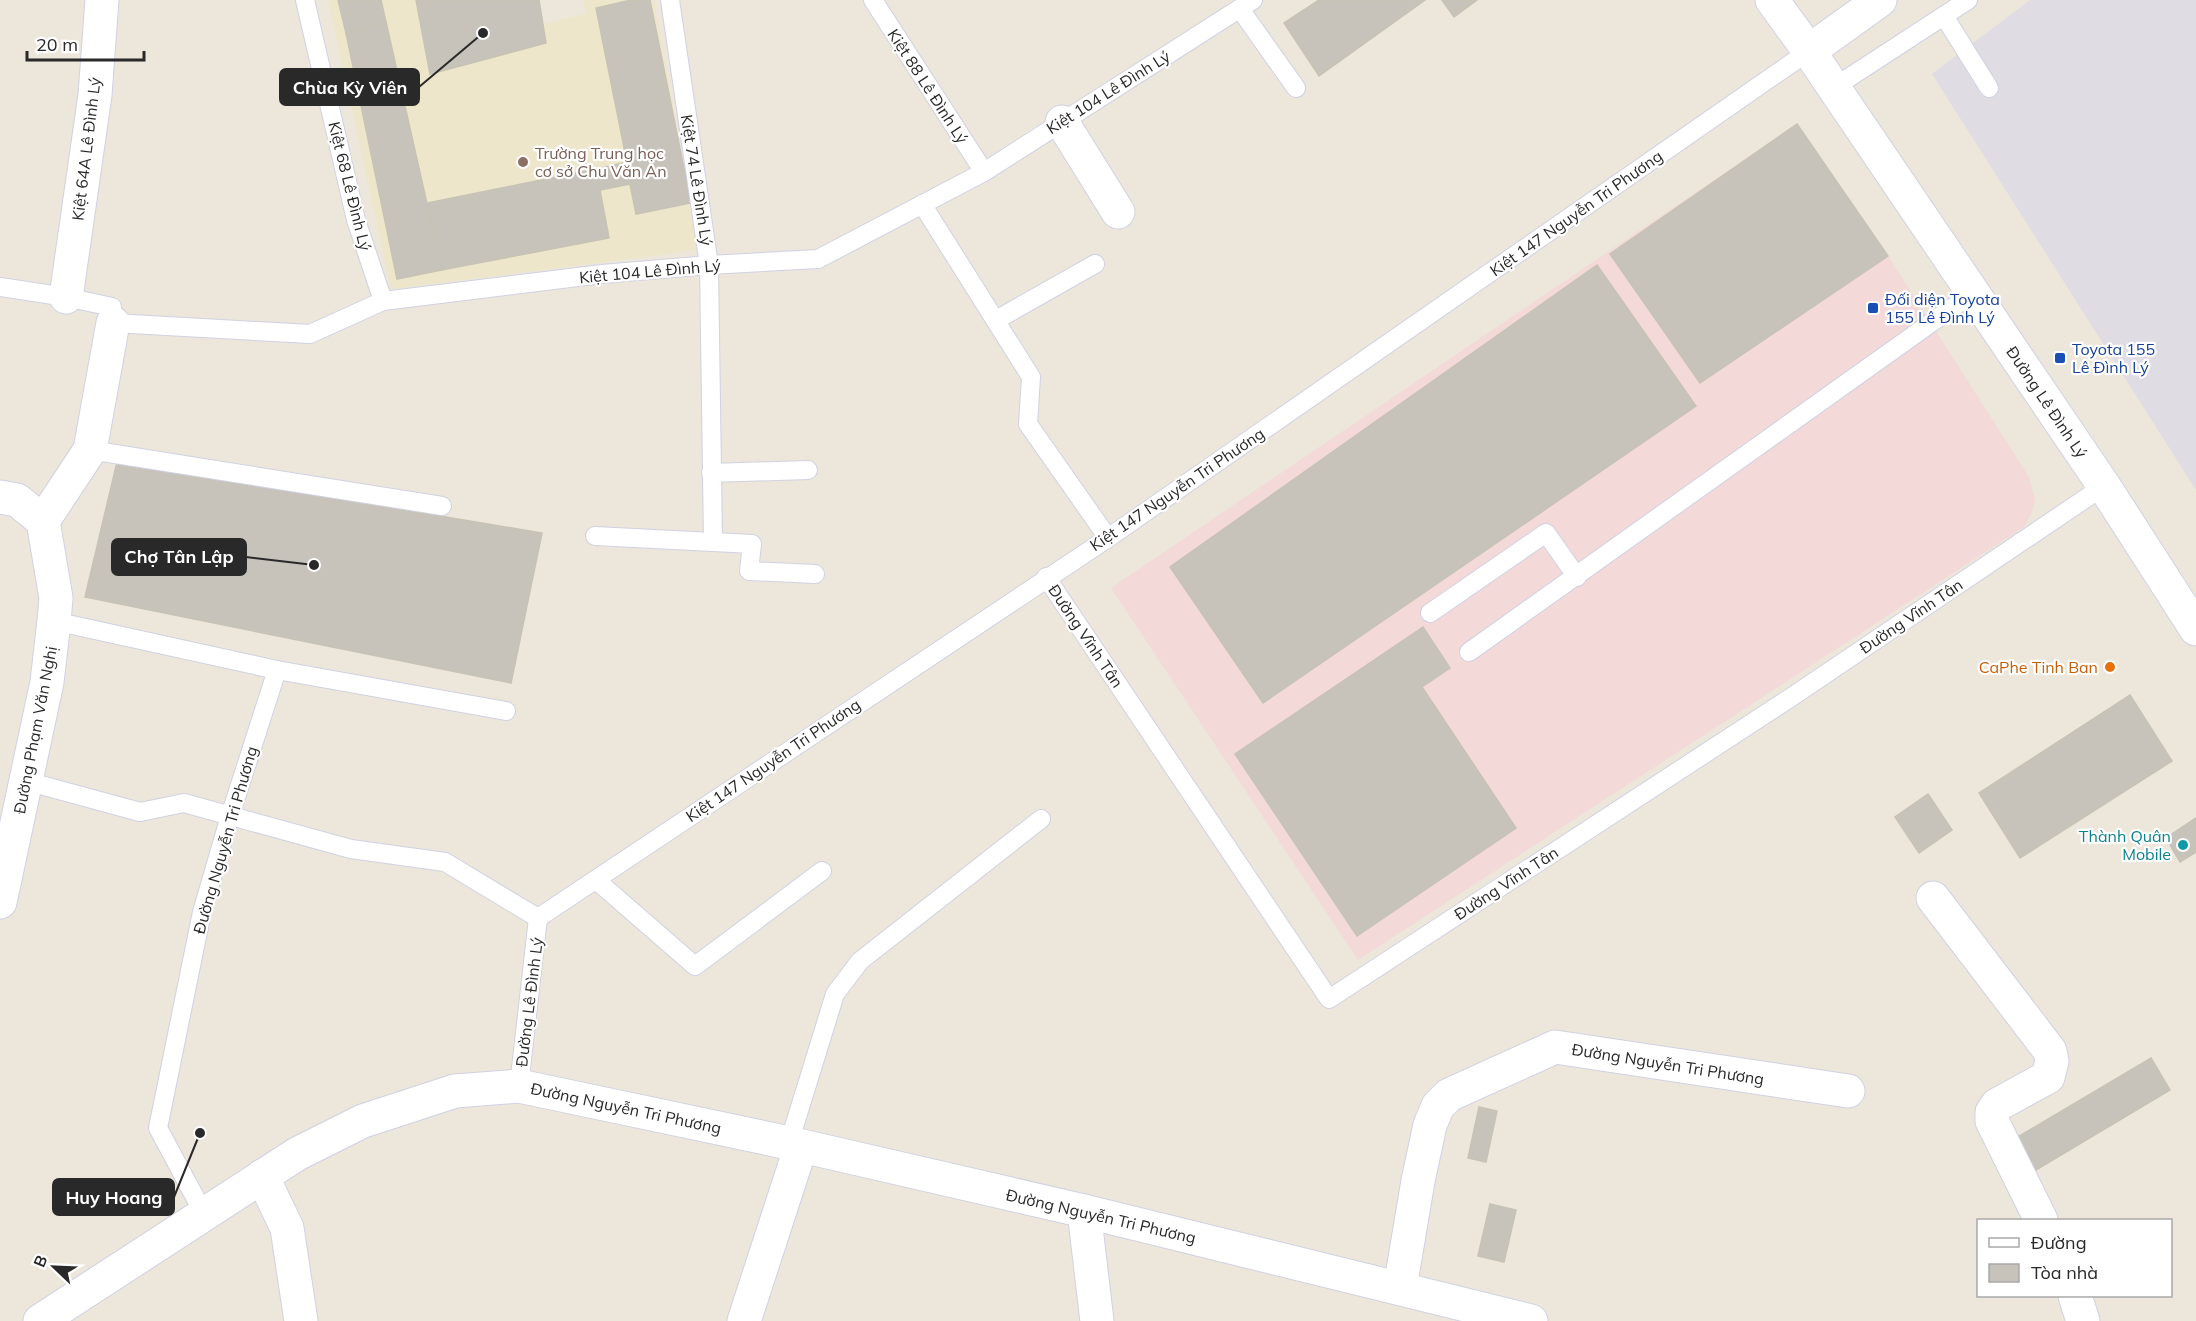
<svg xmlns="http://www.w3.org/2000/svg" width="2196" height="1321" viewBox="0 0 2196 1321" font-family="Mulish,sans-serif">
	<style>
		.industrial { fill: #dfdce4 }
		.education { fill: #eee6ca }
		.medical { fill: #f3d9d8 }
		.building { fill: #c7c3ba; stroke: #c7c3b4; stroke-width: 1.5 }
		.lines { fill: none; stroke-linecap: round; stroke-linejoin: round }
		.lane-casing { stroke: #d0d2e3; stroke-width: 20 }
		.street-casing { stroke: #d0d2e3; stroke-width: 35 }
		.secondary-casing { stroke: #d0d2e3; stroke-width: 35 }
		.lane { stroke: #fff; stroke-width: 18 }
		.street { stroke: #fff; stroke-width: 33 }
		.secondary { stroke: #fff; stroke-width: 33 }
		.education-dot { fill: #8d6e63; stroke: #fff; stroke-width: 2 }
		.transit-dot { fill: #1a4fb4; stroke: #fff; stroke-width: 2 }
		.food-dot { fill: #e8710a; stroke: #fff; stroke-width: 2 }
		.culture-dot { fill: #0f9aa8; stroke: #fff; stroke-width: 2 }
		.labels { text-anchor: middle; dominant-baseline: central; stroke-width: 4.5; stroke-linejoin: round; paint-order: stroke }
		.street-label { font-size: 16px; fill: #292929; stroke: #fff }
		.education-label { font-size: 16px; fill: #785e54; stroke: #fff; text-anchor: start }
		.transit-label { font-size: 16px; fill: #164399; stroke: #fff; text-anchor: start }
		.food-label { font-size: 16px; fill: #c56008; stroke: #fff; text-anchor: end }
		.culture-label { font-size: 16px; fill: #0d838f; stroke: #fff; text-anchor: end }
		.leader { fill: none; stroke: #292929; stroke-width: 2 }
		.callout-dot { fill: #292929; stroke: #fff; stroke-width: 2 }
		.callout { fill: #292929; stroke: #292929; stroke-width: 2 }
		.callout-label { font-size: 18px; text-anchor: middle; font-weight: bold; fill: #fff }
	</style>
	<rect width="100%" height="100%" fill="#ece6db"/>
	<path class="industrial" d="M 2030,0 L 2196,0 L 2196,490 L 1932,74 Z"/>
	<path class="education" d="M 328,0 L 416,0 L 430,74 L 545,43 L 543,24 L 586,14 L 583,0 L 654,0 L 698,250 L 391,289 Z"/>
	<path class="medical" d="M 1797,124 L 1888,256 L 2029,477 L 2035,500 L 2032,512 L 2024,527 L 1358,960 L 1111,588 Z"/>
	<g class="building">
		<path d="M 338,0 L 381,0 L 386,22 L 346,33 Z"/>
		<path d="M 416,0 L 539,0 L 546,43 L 430,74 Z"/>
		<path d="M 631,0 L 650,0 L 691,203 L 636,214 L 630,184 L 600,190 L 596,169 L 627,162 L 596,8 Z"/>
		<path d="M 1319,0 L 1425,0 L 1319,76 L 1284,23 Z"/>
		<path d="M 1442,0 L 1477,0 L 1454,17 Z"/>
		<path d="M 386,22 L 442,270 L 397,279 L 346,33 Z"/>
		<path d="M 1797,124 L 1888,256 L 1700,383 L 1610,254 Z"/>
		<path d="M 596,169 L 609,238 L 442,270 L 427,203 Z"/>
		<path d="M 1597,265 L 1696,406 L 1263,703 L 1170,567 Z"/>
		<path d="M 117,462 L 542,533 L 511,683 L 85,597 Z"/>
		<path d="M 1423,627 L 1450,668 L 1422,687 L 1516,828 L 1357,936 L 1235,754 Z"/>
		<path d="M 2130,695 L 2172,761 L 2020,858 L 1979,793 Z"/>
		<path d="M 1928,794 L 1952,830 L 1919,853 L 1895,817 Z"/>
		<path d="M 2196,818 L 2196,852 L 2180,862 L 2166,838 Z"/>
		<path d="M 2151,1058 L 2170,1090 L 2036,1170 L 2016,1138 Z"/>
		<path d="M 1479,1107 L 1497,1111 L 1486,1162 L 1468,1158 Z"/>
		<path d="M 1490,1204 L 1516,1210 L 1504,1262 L 1478,1256 Z"/>
	</g>
	<g class="lines">
		<g class="lane-casing">
			<g id="lane">
				<path d="M 305,0 L 356,220 L 383,301"/>
				<path d="M 670,0 L 709,265 L 713,541"/>
				<path d="M 873,0 L 984,172"/>
				<path d="M 1240,9 L 1296,88"/>
				<path d="M 1944,16 L 1989,88"/>
				<path d="M 1833,88 L 1968,0"/>
				<path d="M 922,204 L 1031,377 L 1028,424 L 1108,538"/>
				<path d="M 0,287 L 66,297 L 112,307 L 113,323 L 310,334 L 383,301 L 602,274 L 709,265 L 818,259 L 984,172 L 1253,0"/>
				<path d="M 996,320 L 1095,264"/>
				<path d="M 90,450 L 442,506"/>
				<path d="M 711,473 L 808,470"/>
				<path d="M 595,536 L 752,544 L 749,571 L 815,574"/>
				<path d="M 1046,577 L 1329,999 L 1790,698 L 2104,486"/>
				<path d="M 1430,613 L 1546,533 L 1577,577"/>
				<path d="M 54,621 L 277,670 L 506,711"/>
				<path d="M 1469,652 L 1973,293"/>
				<path d="M 26,781 L 140,812 L 184,803 L 351,849 L 445,862 L 538,918"/>
				<path d="M 596,880 L 695,966 L 822,871"/>
				<path d="M 538,918 L 1108,538 L 1809,51"/>
				<path d="M 519,1086 L 538,918"/>
				<path d="M 789,1143 L 835,994 L 860,961 L 1041,819"/>
				<path d="M 204,1214 L 158,1128 L 202,912 L 230,816 L 277,670"/>
			</g>
		</g>
		<g class="street-casing">
			<g id="street">
				<path d="M 1809,51 L 1880,0"/>
				<path d="M 1062,122 L 1118,212"/>
				<path d="M 66,297 L 95,95 L 102,0"/>
				<path d="M 0,497 L 17,500 L 43,521 L 56,598 L 54,621 L 47,682 L 0,902"/>
				<path d="M 43,521 L 90,450 L 113,323"/>
				<path d="M 1933,898 L 2050,1051 L 2052,1061 L 2048,1077 L 1997,1105 L 1992,1112 L 1992,1121 L 2041,1220"/>
				<path d="M 262,1176 L 287,1228 L 301,1321"/>
				<path d="M 1084,1211 L 1097,1321"/>
				<path d="M 1400,1288 L 1418,1181 L 1430,1125 L 1438,1106 L 1449,1095 L 1555,1047 L 1848,1091"/>
				<path d="M 2075,1296 L 2083,1321"/>
				<path d="M 744,1321 L 801,1146"/>
			</g>
		</g>
		<g class="secondary-casing">
			<g id="secondary">
				<path d="M 1772,0 L 1809,51 L 2104,486 L 2196,629"/>
				<path d="M 40,1321 L 297,1154 L 363,1121 L 455,1091 L 519,1086 L 789,1143 L 1084,1211 L 1531,1321"/>
			</g>
		</g>
		<use href="#lane" class="lane"/>
		<use href="#street" class="street"/>
		<use href="#secondary" class="secondary"/>
	</g>
	<circle class="education-dot" cx="523" cy="162" r="6"/>
	<g class="transit-dot">
		<rect x="1867" y="302" width="12" height="12" rx="3"/>
		<rect x="2054" y="352" width="12" height="12" rx="3"/>
	</g>
	<circle class="food-dot" cx="2110" cy="667" r="6"/>
	<circle class="culture-dot" cx="2183" cy="845" r="6"/>
	<g class="labels">
		<g class="street-label">
			<text transform="translate(928 86) rotate(57)">Kiệt 88 Lê Đình Lý</text>
			<text transform="translate(1108 92) rotate(-32)">Kiệt 104 Lê Đình Lý</text>
			<text transform="translate(86 149) rotate(-83)">Kiệt 64A Lê Đình Lý</text>
			<text transform="translate(697 180) rotate(81)">Kiệt 74 Lê Đình Lý</text>
			<text transform="translate(350 186) rotate(76)">Kiệt 68 Lê Đình Lý</text>
			<text transform="translate(1576 213) rotate(-35)">Kiệt 147 Nguyễn Tri Phương</text>
			<text transform="translate(650 271) rotate(-5)">Kiệt 104 Lê Đình Lý</text>
			<text transform="translate(2047 402) rotate(56)">Đường Lê Đình Lý</text>
			<text transform="translate(1177 489) rotate(-34)">Kiệt 147 Nguyễn Tri Phương</text>
			<text transform="translate(1911 616) rotate(-34)">Đường Vĩnh Tân</text>
			<text transform="translate(1086 636) rotate(56)">Đường Vĩnh Tân</text>
			<text transform="translate(35 730) rotate(-79)">Đường Phạm Văn Nghị</text>
			<text transform="translate(773 760) rotate(-34)">Kiệt 147 Nguyễn Tri Phương</text>
			<text transform="translate(225 840) rotate(-74)">Đường Nguyễn Tri Phương</text>
			<text transform="translate(1506 883) rotate(-33)">Đường Vĩnh Tân</text>
			<text transform="translate(529 1002) rotate(-83)">Đường Lê Đình Lý</text>
			<text transform="translate(1668 1064) rotate(9)">Đường Nguyễn Tri Phương</text>
			<text transform="translate(626 1108) rotate(12)">Đường Nguyễn Tri Phương</text>
			<text transform="translate(1101 1216) rotate(13)">Đường Nguyễn Tri Phương</text>
		</g>
		<g class="education-label">
			<text x="535" y="153">Trường Trung học<tspan x="535" dy="18">cơ sở Chu Văn An</tspan></text>
		</g>
		<g class="transit-label">
			<text x="1885" y="299">Đối diện Toyota<tspan x="1885" dy="18">155 Lê Đình Lý</tspan></text>
			<text x="2072" y="349">Toyota 155<tspan x="2072" dy="18">Lê Đình Lý</tspan></text>
		</g>
		<g class="food-label">
			<text x="2098" y="667">CaPhe Tinh Ban</text>
		</g>
		<g class="culture-label">
			<text x="2171" y="836">Thành Quân<tspan x="2171" dy="18">Mobile</tspan></text>
		</g>
	</g>
	<path class="leader" d="M483 33L419 87M314 565L246 557M200 1133L174 1197"/>
	<g class="callout-dot">
		<circle cx="483" cy="33" r="6"/>
		<circle cx="314" cy="565" r="6"/>
		<circle cx="200" cy="1133" r="6"/>
	</g>
	<g class="callout">
		<rect x="280" y="69" width="139" height="36" rx="6"/>
		<rect x="112" y="539" width="134" height="36" rx="6"/>
		<rect x="53" y="1179" width="121" height="36" rx="6"/>
	</g>
	<g class="callout-label">
		<text x="350" y="94">Chùa Kỳ Viên</text>
		<text x="179" y="563">Chợ Tân Lập</text>
		<text x="114" y="1204">Huy Hoang</text>
	</g>
	<rect x="1977" y="1219" width="195" height="78" fill="#ffffff" stroke="#a9a9a9" stroke-width="1.5"/>
	<rect x="1989" y="1238" width="30" height="9" fill="#ffffff" stroke="#a9a9a9" stroke-width="1.5"/>
	<text x="2031" y="1249" font-size="18" fill="#292929">Đường</text>
	<rect x="1989" y="1264" width="30" height="18" fill="#c7c3ba" stroke="#a9a9a9" stroke-width="1.5"/>
	<text x="2031" y="1279" font-size="18" fill="#292929">Tòa nhà</text>
	<g transform="translate(54 1267) rotate(293)" stroke="#ffffff" stroke-width="4.5" paint-order="stroke">
	<path d="M0-4.5L10 22L0 15L-10 22Z" fill="#292929"/>
	<text y="-9" font-size="16" font-weight="bold" text-anchor="middle" fill="#292929">B</text>
	</g>
	<path d="M27 51v9h117v-9" fill="none" stroke="#292929" stroke-width="3"/>
	<text x="36" y="51" font-size="18" fill="#292929" stroke="#ffffff" stroke-width="4.5" paint-order="stroke">20 m</text>
</svg>
